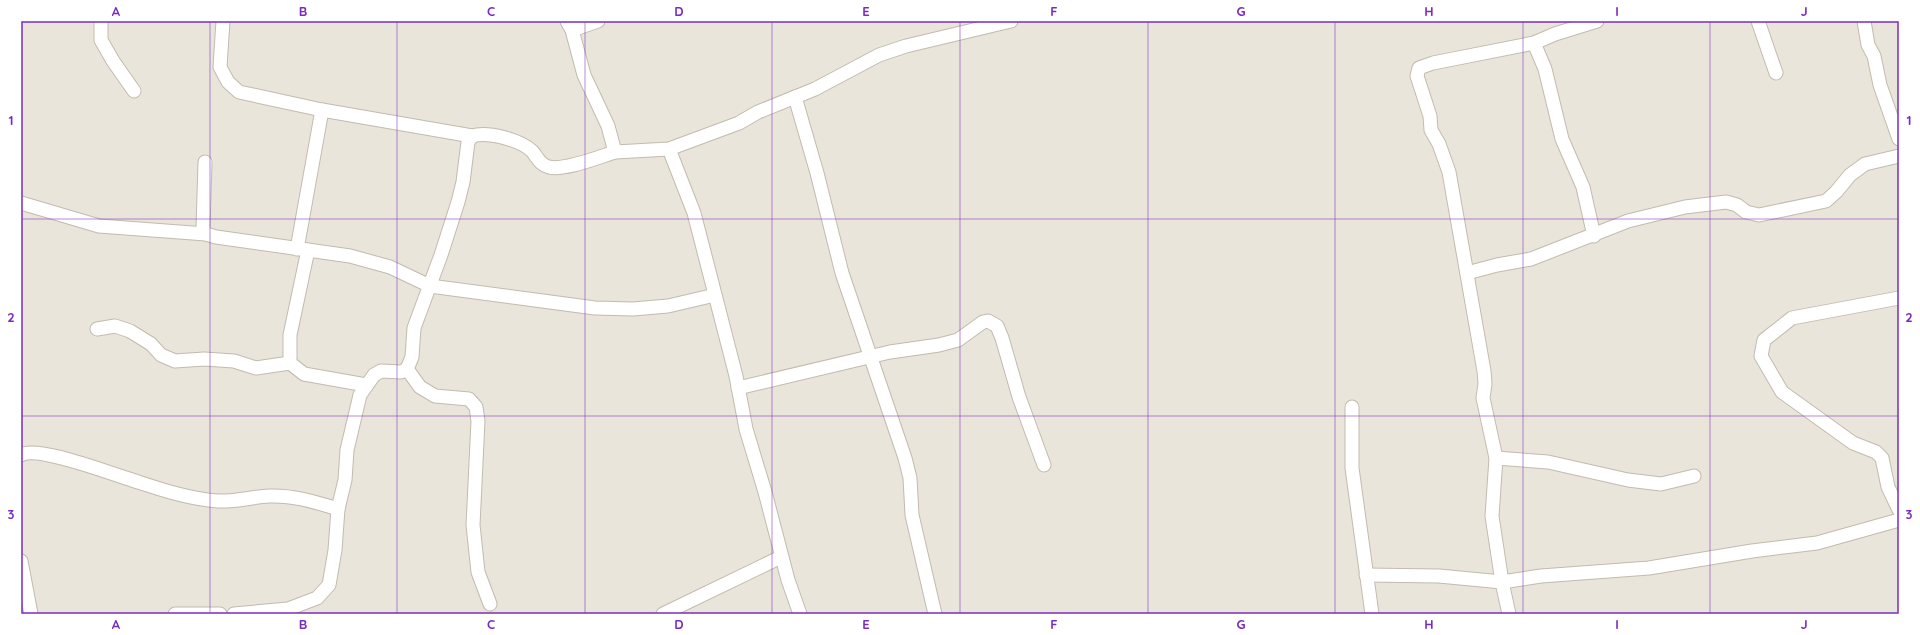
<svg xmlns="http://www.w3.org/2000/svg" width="1920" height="635" viewBox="0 0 1920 635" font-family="Quicksand,sans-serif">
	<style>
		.residential { fill: #eae5da }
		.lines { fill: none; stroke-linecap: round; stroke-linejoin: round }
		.minor-casing { stroke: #c2bbae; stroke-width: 15 }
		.minor { stroke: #fff; stroke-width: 13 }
		.grid { fill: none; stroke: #7b2cbf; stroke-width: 1; stroke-opacity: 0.55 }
		.neatline { fill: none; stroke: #7b2cbf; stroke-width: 1.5 }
		.grid-label { font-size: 13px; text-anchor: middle; font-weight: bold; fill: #7b2cbf }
	</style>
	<rect width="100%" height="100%" fill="#f6f3ec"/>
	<rect class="residential" x="21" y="21" width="1878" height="593"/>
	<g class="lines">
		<g class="minor-casing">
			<g id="minor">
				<path d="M 101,21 L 101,40 L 113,61 L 134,91"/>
				<path d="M 223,21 L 220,67 L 228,82 L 239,92 L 322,110 L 472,136 C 488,131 520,140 532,151 C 538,158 540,165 549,167 C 564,171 599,157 615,152 L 608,126 L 584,75 L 572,30 L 567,21"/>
				<path d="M 1758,21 L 1776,73"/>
				<path d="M 1864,21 L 1868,45 L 1874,56 L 1880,85 L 1899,139"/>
				<path d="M 572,30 L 598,21"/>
				<path d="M 1534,43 L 1545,69 L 1562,139 L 1583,187 L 1594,236"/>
				<path d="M 795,97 L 817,173 L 842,273 L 905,458 L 910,478 L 912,515 L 935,614"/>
				<path d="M 669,149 L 694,213 L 736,376 L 746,429 L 765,492 L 788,580 L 800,614"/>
				<path d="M 615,152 L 669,149 L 739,123 L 758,112 L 815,89 L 879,55 L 906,46 L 1011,21"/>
				<path d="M 205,162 L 203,228 L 206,234 L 216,237 L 350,256 L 390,267 L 430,286 L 595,308 L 633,309 L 668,306 L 715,295"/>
				<path d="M 21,203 L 99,226 L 206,234"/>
				<path d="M 297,249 L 322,110"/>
				<path d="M 308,250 L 290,335 L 290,363 L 304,374 L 366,385"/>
				<path d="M 1467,273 L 1497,265 L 1531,259 L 1628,221 L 1685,207 L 1726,202 L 1737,205 L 1746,212 L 1759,215 L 1826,201 L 1836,192 L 1850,175 L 1865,164 L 1899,156"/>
				<path d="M 1899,298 L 1792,318 L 1764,340 L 1761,356 L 1782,392 L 1853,443 L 1876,452 L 1882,458 L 1888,487 L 1899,510"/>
				<path d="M 97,329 L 115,326 L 130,331 L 151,344 L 161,355 L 175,361 L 204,359 L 234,361 L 256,368 L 290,363"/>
				<path d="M 407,369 L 420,387 L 435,396 L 469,399 L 476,407 L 478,421 L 473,525 L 478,572 L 490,604"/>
				<path d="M 738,388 L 890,352 L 939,345 L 958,340 L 983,322 L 988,321 L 997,326 L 1002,338 L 1019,397 L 1044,465"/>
				<path d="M 1352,407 L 1352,468 L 1372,614"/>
				<path d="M 21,455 C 38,445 111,474 132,480 C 160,489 188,499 218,501 C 235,502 252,497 269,496 C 293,495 315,502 338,509"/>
				<path d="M 1496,458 L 1548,462 L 1628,480 L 1661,484 L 1694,476"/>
				<path d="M 21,561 L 31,614"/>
				<path d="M 1366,575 L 1439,576 L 1502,582 L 1541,576 L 1649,568 L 1752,551 L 1817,543 L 1899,520"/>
				<path d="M 175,614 L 220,614"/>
				<path d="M 234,614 L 288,609 L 317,598 L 329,585 L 335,550 L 338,509 L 345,480 L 347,450 L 360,395 L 374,375 L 381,371 L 401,372 L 407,369 L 412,357 L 414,328 L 441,255 L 458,202 L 463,182 L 468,142 L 472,136"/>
				<path d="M 663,614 L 781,557"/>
				<path d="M 1509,614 L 1502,582 L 1492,516 L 1496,458 L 1483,398 L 1485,384 L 1484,371 L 1449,172 L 1439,144 L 1431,130 L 1430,116 L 1417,76 L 1419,68 L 1433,63 L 1534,43 L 1555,34 L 1597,21"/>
			</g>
		</g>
		<use href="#minor" class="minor"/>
	</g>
	<path class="grid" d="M 210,21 L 210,614M 397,21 L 397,614M 585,21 L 585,614M 772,21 L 772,614M 960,21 L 960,614M 1148,21 L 1148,614M 1335,21 L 1335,614M 1523,21 L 1523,614M 1710,21 L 1710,614M 21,219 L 1899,219M 21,416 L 1899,416"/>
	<rect width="1920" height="635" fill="none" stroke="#ffffff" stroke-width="44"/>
	<rect x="22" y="22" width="1876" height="591" class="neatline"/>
	<g class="grid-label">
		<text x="116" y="16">A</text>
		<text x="303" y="16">B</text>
		<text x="491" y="16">C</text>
		<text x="679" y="16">D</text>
		<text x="866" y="16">E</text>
		<text x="1054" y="16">F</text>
		<text x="1241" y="16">G</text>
		<text x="1429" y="16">H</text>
		<text x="1617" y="16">I</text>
		<text x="1804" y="16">J</text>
		<text x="11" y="125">1</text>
		<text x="1909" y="125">1</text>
		<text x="11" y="322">2</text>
		<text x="1909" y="322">2</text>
		<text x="11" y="519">3</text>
		<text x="1909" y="519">3</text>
		<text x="116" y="629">A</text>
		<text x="303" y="629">B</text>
		<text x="491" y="629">C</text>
		<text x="679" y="629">D</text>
		<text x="866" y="629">E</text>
		<text x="1054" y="629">F</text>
		<text x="1241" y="629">G</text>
		<text x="1429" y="629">H</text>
		<text x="1617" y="629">I</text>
		<text x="1804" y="629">J</text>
	</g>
</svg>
